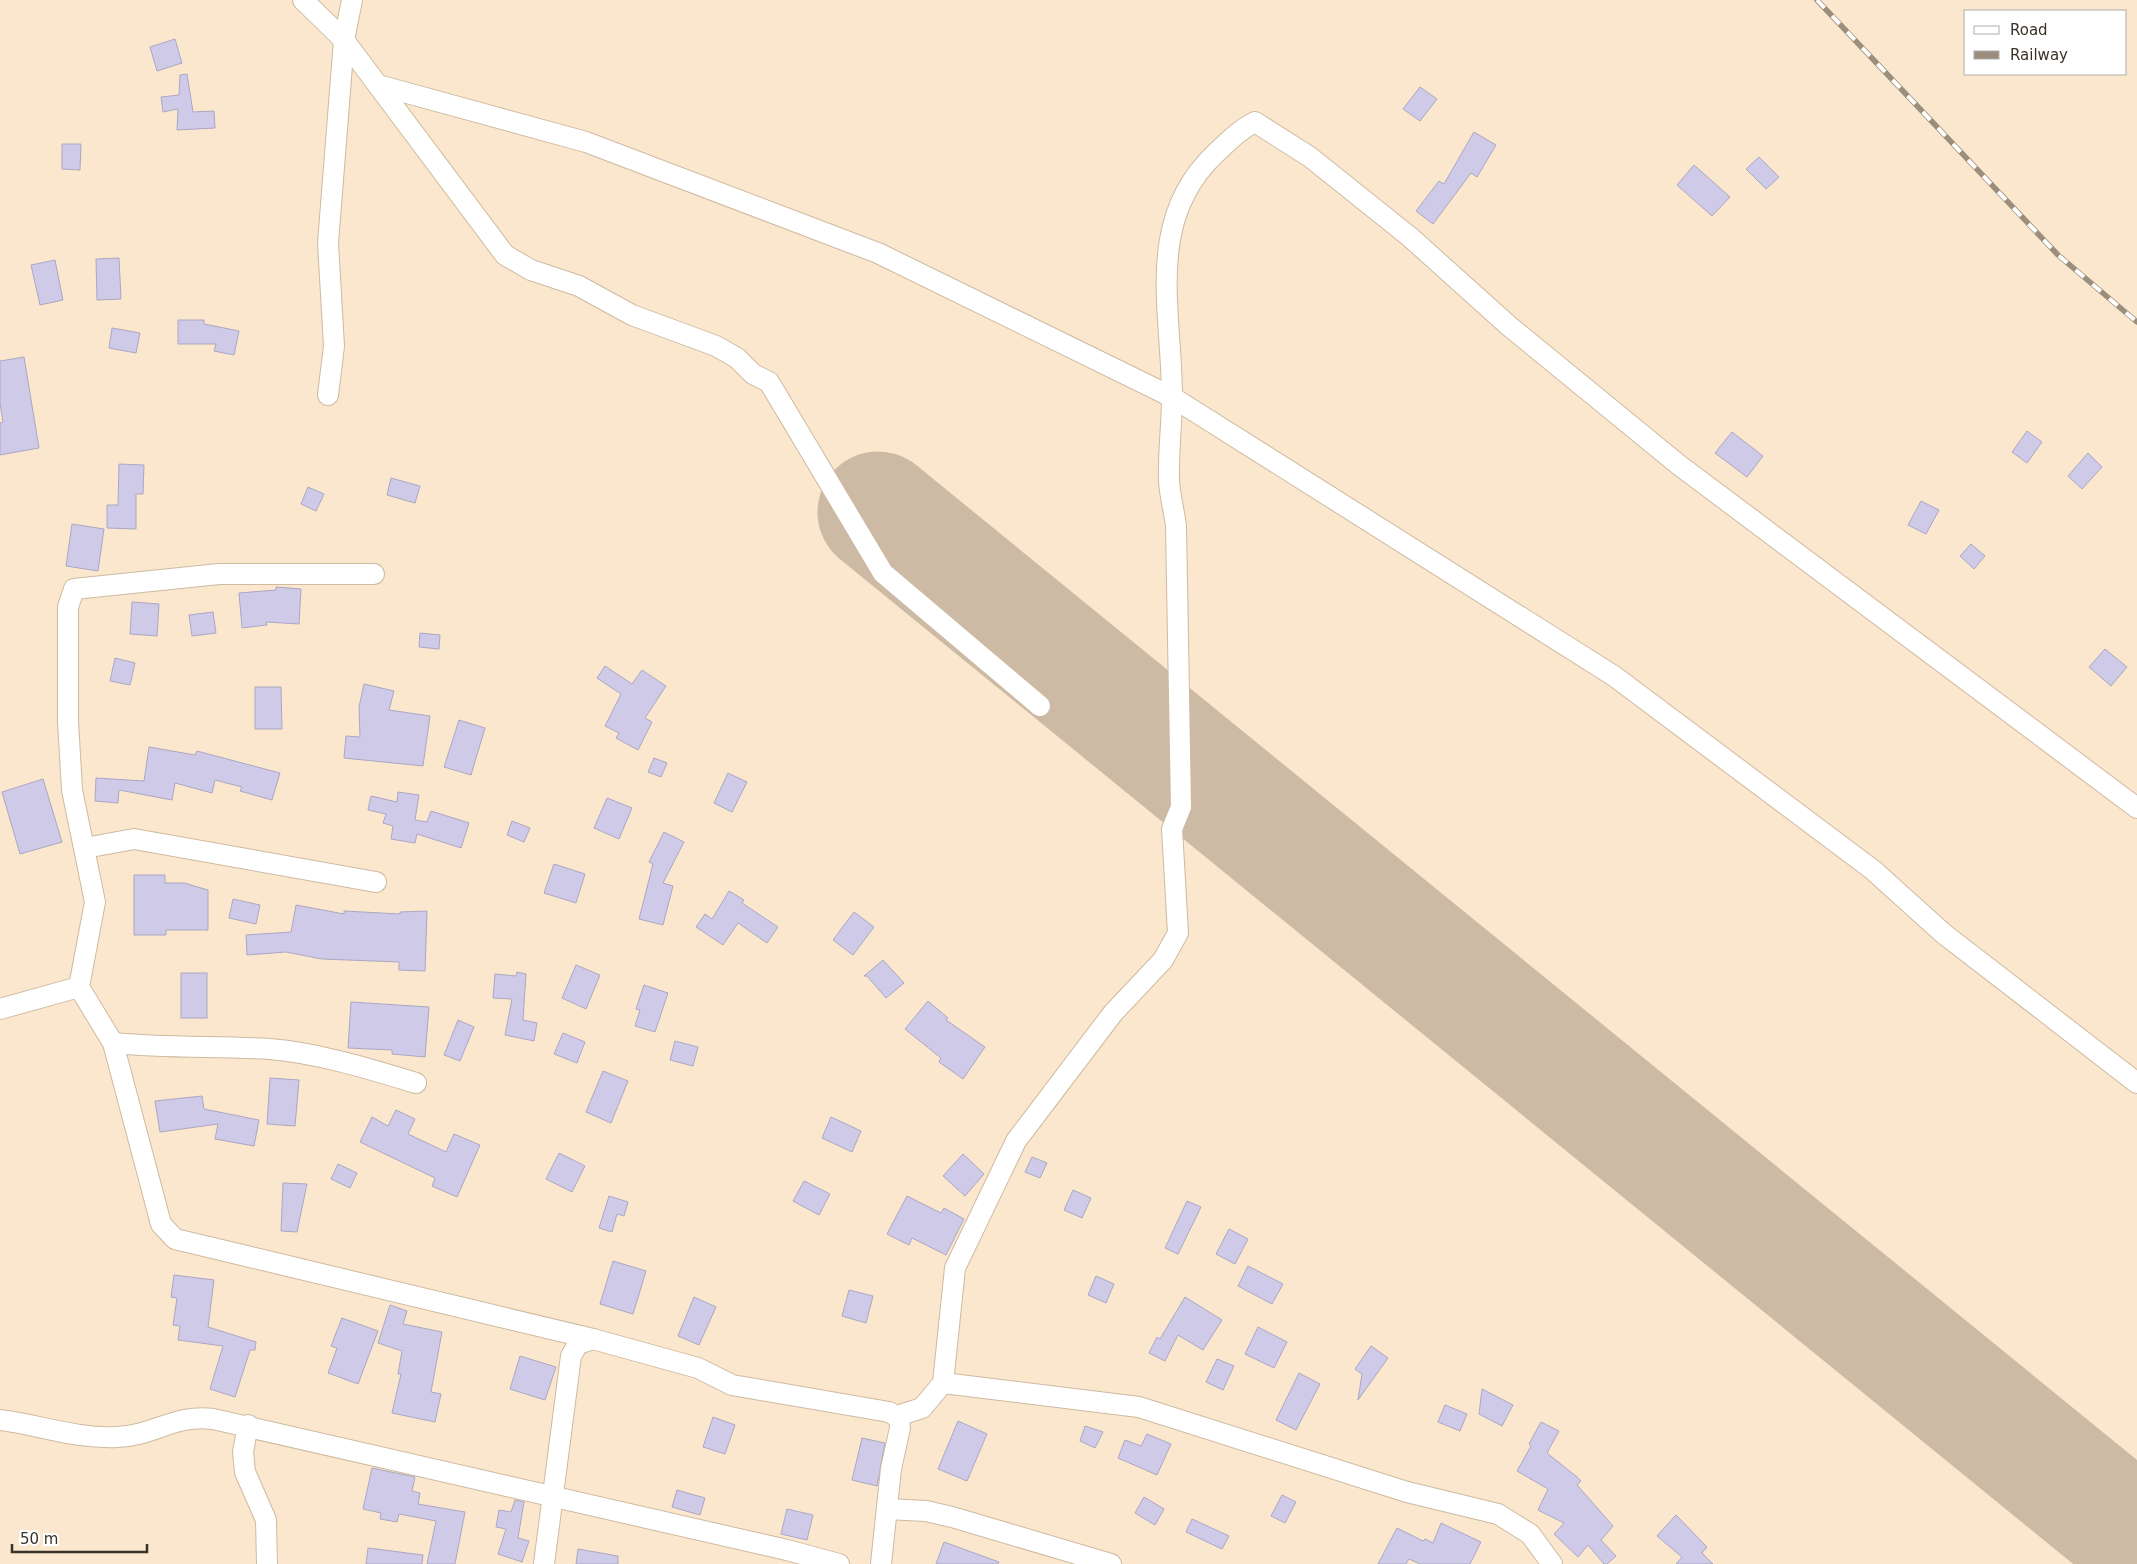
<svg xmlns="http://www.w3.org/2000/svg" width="2137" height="1564" viewBox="0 0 2137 1564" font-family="'DejaVu Sans',sans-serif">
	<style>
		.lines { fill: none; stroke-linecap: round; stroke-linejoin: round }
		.runway { stroke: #ccbaa4; stroke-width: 121 }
		.building { fill: #cfcae8; stroke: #aba7c3 }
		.street-casing { stroke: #cebaa1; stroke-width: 22 }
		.street { stroke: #fff; stroke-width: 20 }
		.rail-casing { stroke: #9c8e7c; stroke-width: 5.5 }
		.rail { stroke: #fff; stroke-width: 4; stroke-dasharray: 11; stroke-linecap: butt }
	</style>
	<rect width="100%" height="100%" fill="#fbe7cd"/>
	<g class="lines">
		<path class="runway" d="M 878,512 L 2137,1538"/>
	</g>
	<g class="building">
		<path d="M 175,39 L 182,63 L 157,71 L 150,47 Z"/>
		<path d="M 187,74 L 193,112 L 214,111 L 215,128 L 177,130 L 178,109 L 163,112 L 161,97 L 179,95 L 180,75 Z"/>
		<path d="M 1420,87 L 1437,99 L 1420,121 L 1403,109 Z"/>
		<path d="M 1474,132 L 1496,145 L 1477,177 L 1471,173 L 1433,224 L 1416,211 L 1439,181 L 1444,184 Z"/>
		<path d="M 62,144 L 81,144 L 80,170 L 62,169 Z"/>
		<path d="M 1759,157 L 1779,177 L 1766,189 L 1746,169 Z"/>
		<path d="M 1694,165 L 1730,197 L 1712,216 L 1677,185 Z"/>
		<path d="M 119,258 L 121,299 L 97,300 L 96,259 Z"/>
		<path d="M 55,260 L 63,300 L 40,305 L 31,265 Z"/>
		<path d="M 178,320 L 204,320 L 204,324 L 239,331 L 234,355 L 214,351 L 216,344 L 178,344 Z"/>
		<path d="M 112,328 L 140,333 L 136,353 L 109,348 Z"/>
		<path d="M 24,357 L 39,448 L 0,455 L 0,423 L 3,422 L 0,403 L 0,361 Z"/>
		<path d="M 2027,431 L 2042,442 L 2027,463 L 2012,452 Z"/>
		<path d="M 1732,432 L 1763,456 L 1747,477 L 1715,453 Z"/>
		<path d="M 2088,453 L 2102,467 L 2082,489 L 2068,476 Z"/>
		<path d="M 119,464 L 144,465 L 143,494 L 136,494 L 136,529 L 107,528 L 107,505 L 118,505 Z"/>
		<path d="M 391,478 L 420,486 L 415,503 L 387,495 Z"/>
		<path d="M 308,487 L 324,494 L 316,511 L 301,504 Z"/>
		<path d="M 1921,501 L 1939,510 L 1926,534 L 1908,525 Z"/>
		<path d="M 72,524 L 104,529 L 98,571 L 66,566 Z"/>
		<path d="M 1971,544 L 1985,556 L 1974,569 L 1960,556 Z"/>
		<path d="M 276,587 L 301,589 L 299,624 L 266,622 L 267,625 L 242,628 L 239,593 L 276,590 Z"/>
		<path d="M 132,602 L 159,604 L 157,636 L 130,634 Z"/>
		<path d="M 213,612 L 216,633 L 192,636 L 189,615 Z"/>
		<path d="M 420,633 L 440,635 L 439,649 L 419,647 Z"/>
		<path d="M 2105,649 L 2127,667 L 2111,686 L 2089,667 Z"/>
		<path d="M 115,658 L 135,663 L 130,685 L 110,681 Z"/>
		<path d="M 605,666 L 632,684 L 642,670 L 666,686 L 645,718 L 652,722 L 638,750 L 616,738 L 619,733 L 605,726 L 621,694 L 597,678 Z"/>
		<path d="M 364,684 L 394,691 L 389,710 L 430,716 L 423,766 L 344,758 L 346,736 L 360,737 L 359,707 Z"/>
		<path d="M 255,687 L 281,687 L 282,729 L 255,729 Z"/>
		<path d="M 459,720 L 485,728 L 471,775 L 444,767 Z"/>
		<path d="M 149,747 L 195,755 L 197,751 L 280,773 L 272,800 L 240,791 L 242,787 L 215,780 L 212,793 L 175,783 L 172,800 L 119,790 L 118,803 L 95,801 L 96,778 L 144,781 Z"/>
		<path d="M 654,758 L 667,763 L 661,777 L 648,772 Z"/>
		<path d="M 728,773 L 747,782 L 732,812 L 714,803 Z"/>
		<path d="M 43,779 L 62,842 L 20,854 L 2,792 Z"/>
		<path d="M 398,792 L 419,795 L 415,820 L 427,822 L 431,811 L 469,823 L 461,848 L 417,834 L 415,843 L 391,839 L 393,826 L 383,823 L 386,814 L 368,810 L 371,796 L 397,802 Z"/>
		<path d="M 607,798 L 632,808 L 619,839 L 594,828 Z"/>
		<path d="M 512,821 L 530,828 L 524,842 L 507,835 Z"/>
		<path d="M 664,832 L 684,842 L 663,883 L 673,886 L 663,925 L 639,919 L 653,864 L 649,862 Z"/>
		<path d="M 554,864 L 585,874 L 576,903 L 544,893 Z"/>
		<path d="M 134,875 L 165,875 L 165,883 L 184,883 L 208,890 L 208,930 L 166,930 L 166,935 L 134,935 Z"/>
		<path d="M 729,891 L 744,900 L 742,903 L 778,927 L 767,943 L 738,923 L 723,945 L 696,927 L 705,914 L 712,919 Z"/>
		<path d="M 233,899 L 260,905 L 256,924 L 229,918 Z"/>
		<path d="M 296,905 L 344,914 L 344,911 L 400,914 L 400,912 L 427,911 L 425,971 L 399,970 L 399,962 L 322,959 L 286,952 L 247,955 L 246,935 L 291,932 Z"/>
		<path d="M 854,912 L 874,927 L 853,955 L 833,940 Z"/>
		<path d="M 883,960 L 904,983 L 886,998 L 867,976 L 864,976 Z"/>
		<path d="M 576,965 L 600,975 L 586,1009 L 562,998 Z"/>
		<path d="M 517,972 L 526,974 L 523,1020 L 537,1023 L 534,1041 L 505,1035 L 512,999 L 493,998 L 495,974 L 516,976 Z"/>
		<rect x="181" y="973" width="26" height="45"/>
		<path d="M 644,985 L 668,993 L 655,1032 L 635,1026 L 640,1010 L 636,1009 Z"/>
		<path d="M 928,1001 L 948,1018 L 946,1020 L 985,1047 L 963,1079 L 939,1062 L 941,1058 L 905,1029 Z"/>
		<path d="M 351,1002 L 429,1007 L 425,1057 L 392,1054 L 392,1050 L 348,1048 Z"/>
		<path d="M 458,1020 L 474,1027 L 460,1061 L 444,1055 Z"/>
		<path d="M 563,1033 L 585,1042 L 577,1063 L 554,1054 Z"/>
		<path d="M 675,1041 L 698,1047 L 693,1066 L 670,1060 Z"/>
		<path d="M 603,1071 L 628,1081 L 611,1123 L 586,1112 Z"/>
		<path d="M 270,1078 L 299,1080 L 295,1126 L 267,1124 Z"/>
		<path d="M 202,1096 L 204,1109 L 259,1120 L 254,1146 L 215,1139 L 218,1124 L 160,1132 L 155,1101 Z"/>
		<path d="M 396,1110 L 415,1119 L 408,1134 L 446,1152 L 454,1134 L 480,1145 L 457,1197 L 432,1186 L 435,1178 L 360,1142 L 372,1117 L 388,1126 Z"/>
		<path d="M 831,1117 L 861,1131 L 852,1152 L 822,1138 Z"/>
		<path d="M 559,1153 L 585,1166 L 572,1192 L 546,1179 Z"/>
		<path d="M 963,1154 L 984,1174 L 965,1196 L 943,1176 Z"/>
		<path d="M 1032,1157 L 1047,1163 L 1040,1178 L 1025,1172 Z"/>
		<path d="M 338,1164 L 357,1173 L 350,1188 L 331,1179 Z"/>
		<path d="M 804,1181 L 830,1194 L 819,1215 L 793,1201 Z"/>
		<path d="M 283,1183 L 307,1184 L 297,1232 L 281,1231 Z"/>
		<path d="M 1073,1190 L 1091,1198 L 1082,1218 L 1064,1210 Z"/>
		<path d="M 609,1196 L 628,1202 L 624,1216 L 617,1214 L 612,1232 L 599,1228 Z"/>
		<path d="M 907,1196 L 941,1213 L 944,1208 L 964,1219 L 946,1255 L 912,1238 L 909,1245 L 887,1234 Z"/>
		<path d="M 1187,1201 L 1201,1207 L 1178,1254 L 1165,1248 Z"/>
		<path d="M 1229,1229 L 1248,1239 L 1235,1264 L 1216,1254 Z"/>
		<path d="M 613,1261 L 646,1271 L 633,1314 L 600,1304 Z"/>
		<path d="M 1248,1266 L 1283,1284 L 1272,1304 L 1238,1286 Z"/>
		<path d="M 174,1275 L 214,1280 L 208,1327 L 256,1342 L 255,1350 L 250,1350 L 235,1397 L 210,1389 L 223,1346 L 178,1340 L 180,1326 L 173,1325 L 177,1298 L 171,1297 Z"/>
		<path d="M 1096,1276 L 1114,1284 L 1106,1303 L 1088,1295 Z"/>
		<path d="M 849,1290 L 873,1296 L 866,1323 L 842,1316 Z"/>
		<path d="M 694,1297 L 716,1307 L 699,1345 L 678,1336 Z"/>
		<path d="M 1185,1297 L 1222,1320 L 1203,1350 L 1178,1335 L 1165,1361 L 1149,1353 L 1157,1337 L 1160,1339 Z"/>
		<path d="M 390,1305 L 407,1311 L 403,1324 L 442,1332 L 431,1392 L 441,1394 L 435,1422 L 392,1413 L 401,1374 L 398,1374 L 402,1351 L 378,1343 Z"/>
		<path d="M 342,1318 L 378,1331 L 358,1384 L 328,1373 L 337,1348 L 331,1346 Z"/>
		<path d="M 1258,1327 L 1287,1342 L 1274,1368 L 1245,1354 Z"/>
		<path d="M 1371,1346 L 1388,1358 L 1358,1400 L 1362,1374 L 1355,1369 Z"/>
		<path d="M 520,1356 L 556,1367 L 545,1400 L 510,1389 Z"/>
		<path d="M 1217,1359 L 1234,1366 L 1223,1390 L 1206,1382 Z"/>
		<path d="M 1299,1373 L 1320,1384 L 1296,1430 L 1276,1420 Z"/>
		<path d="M 1482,1389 L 1513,1405 L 1502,1426 L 1479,1414 Z"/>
		<path d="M 1445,1405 L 1467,1414 L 1460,1431 L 1438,1422 Z"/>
		<path d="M 713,1417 L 735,1425 L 725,1454 L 703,1447 Z"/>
		<path d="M 958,1421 L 987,1434 L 967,1481 L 938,1469 Z"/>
		<path d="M 1541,1422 L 1559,1431 L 1547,1453 L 1577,1477 L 1581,1481 L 1577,1485 L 1613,1526 L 1601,1540 L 1616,1556 L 1607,1564 L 1604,1564 L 1588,1545 L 1578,1557 L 1554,1534 L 1564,1523 L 1538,1510 L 1548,1489 L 1517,1471 L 1531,1446 L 1529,1444 Z"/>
		<path d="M 1085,1426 L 1103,1432 L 1095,1448 L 1080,1441 Z"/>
		<path d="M 1147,1434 L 1171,1444 L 1157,1475 L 1118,1458 L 1125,1440 L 1141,1446 Z"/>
		<path d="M 862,1438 L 885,1443 L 877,1486 L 852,1480 Z"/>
		<path d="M 372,1468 L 415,1477 L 412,1491 L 420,1493 L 418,1504 L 465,1512 L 455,1564 L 427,1564 L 436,1521 L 399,1514 L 397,1522 L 380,1519 L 381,1513 L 363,1509 Z"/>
		<path d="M 677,1490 L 705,1498 L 700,1515 L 672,1507 Z"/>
		<path d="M 1282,1495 L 1296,1502 L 1285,1523 L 1271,1516 Z"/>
		<path d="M 1144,1497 L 1164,1509 L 1155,1525 L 1135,1513 Z"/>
		<path d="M 515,1500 L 524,1502 L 518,1538 L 529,1541 L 522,1562 L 498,1554 L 506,1529 L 496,1527 L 499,1510 L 511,1512 Z"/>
		<path d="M 787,1509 L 813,1515 L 807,1540 L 781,1534 Z"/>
		<path d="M 1676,1515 L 1707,1547 L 1702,1553 L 1713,1564 L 1676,1564 L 1682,1557 L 1657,1536 Z"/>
		<path d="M 1192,1519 L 1229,1536 L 1222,1549 L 1186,1532 Z"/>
		<path d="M 1441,1523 L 1481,1542 L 1470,1564 L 1420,1564 L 1409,1559 L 1406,1564 L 1378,1564 L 1397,1528 L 1423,1541 L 1425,1539 L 1433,1543 Z"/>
		<path d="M 944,1542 L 999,1562 L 998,1564 L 936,1564 Z"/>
		<path d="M 368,1548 L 423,1555 L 422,1564 L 366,1564 Z"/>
		<path d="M 578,1549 L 618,1556 L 618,1564 L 576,1564 Z"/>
	</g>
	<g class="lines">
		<g class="street-casing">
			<g id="street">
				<path d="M 303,0 L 344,40 L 505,255 L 531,270 L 579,286 L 632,315 L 716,346 L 737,358 L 753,374 L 769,382 L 883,573 L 1040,706"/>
				<path d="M 378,85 L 586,142 L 878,253 L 1172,397 L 1614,676 L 1873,870 L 1944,934 L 2137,1083"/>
				<path d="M 328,395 L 334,346 L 328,243 L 344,40 L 352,0"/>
				<path d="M 374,574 L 219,574 L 74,589 L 68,607 L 68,721 L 72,790 L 95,902 L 79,987 L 113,1043 L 161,1224 L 175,1239 L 593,1339"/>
				<path d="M 85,848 L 134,839 L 376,882"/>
				<path d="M 0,1009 L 79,987"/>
				<path d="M 113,1043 C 166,1048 218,1046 270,1049 C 318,1053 370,1069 416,1083"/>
				<path d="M 943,1383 L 1139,1407 L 1407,1492 L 1498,1514 L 1530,1534 L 1552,1564"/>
				<path d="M 897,1416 L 922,1408 L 943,1383 L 955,1268 L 1016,1141 L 1113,1013 L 1163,960 L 1178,933 L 1172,829 L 1181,807 L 1176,526 C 1174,511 1170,496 1169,481 C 1168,453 1172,425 1172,397 C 1172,311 1144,220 1216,153 C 1229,141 1239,130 1255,122 L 1310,157 L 1410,237 L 1509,326 L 1679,465 L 2137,808"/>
				<path d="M 0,1420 C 40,1425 76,1439 117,1437 C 153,1436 175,1414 213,1419 L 787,1550 L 839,1564"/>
				<path d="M 248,1425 L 243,1452 L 245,1472 L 266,1520 L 267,1564"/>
				<path d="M 887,1509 L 926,1511 L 952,1517 L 1111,1564"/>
				<path d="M 544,1564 L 571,1356 L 578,1344 L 593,1339 L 698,1368 L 732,1385 L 889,1412 C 897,1416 900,1419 900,1428 L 891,1469 L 881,1564"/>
			</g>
		</g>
		<use href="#street" class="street"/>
		<g class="rail-casing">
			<path id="rail" d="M 1817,0 L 2058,255 L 2137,322"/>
		</g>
		<use href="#rail" class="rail"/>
	</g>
	<rect x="1964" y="10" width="162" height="65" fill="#ffffff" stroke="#b0ada9"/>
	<rect x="1974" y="26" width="25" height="8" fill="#ffffff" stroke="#b0ada9"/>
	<text x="2010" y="35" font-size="15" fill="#3a3228">Road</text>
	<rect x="1974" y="51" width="25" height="8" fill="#9c8e7c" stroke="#b0ada9"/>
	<text x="2010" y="60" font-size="15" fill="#3a3228">Railway</text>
	<path d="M12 1544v8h135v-8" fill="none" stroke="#3a3228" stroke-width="2.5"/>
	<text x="20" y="1544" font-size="15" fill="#3a3228" stroke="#ffffff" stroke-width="4" paint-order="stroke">50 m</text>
</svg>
